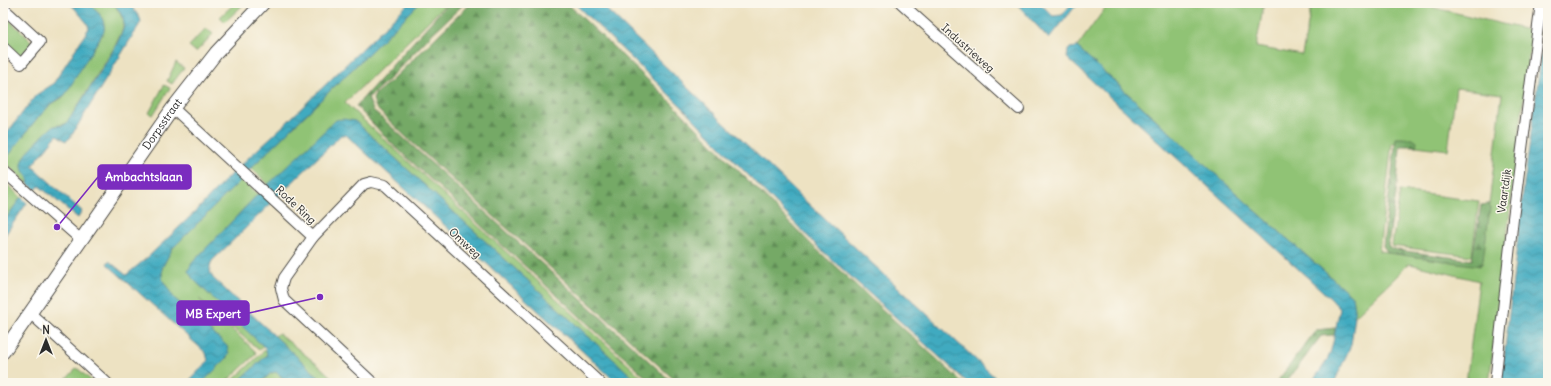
<svg xmlns="http://www.w3.org/2000/svg" width="1551" height="386" viewBox="0 0 1551 386" font-family="Delius,sans-serif">
	<style>
		.green { fill: #90c375; stroke: #5e7750; fill-rule: evenodd }
		.forest { fill: url(#forest-firs); stroke: #506a48 }
		.water { fill: url(#water-waves); stroke: #366a76 }
		.lines { fill: none; stroke-linecap: round; stroke-linejoin: round }
		.minor-casing { stroke: #484642; stroke-width: 12 }
		.tertiary-casing { stroke: #484642; stroke-width: 15 }
		.minor { stroke: #fff; stroke-width: 10 }
		.tertiary { stroke: #fff; stroke-width: 13 }
		.labels { text-anchor: middle; dominant-baseline: central; stroke-width: 3; stroke-linejoin: round; paint-order: stroke }
		.street-label { font-size: 11px; fill: #2b2b2b; stroke: #fbf7ec }
		.leader { fill: none; stroke: #7b2cbf; stroke-width: 1.5 }
		.callout-dot { fill: #7b2cbf; stroke: #fbf7ec; stroke-width: 1.5 }
		.callout { fill: #7b2cbf; stroke: #7b2cbf; stroke-width: 1.5 }
		.callout-label { font-size: 12px; text-anchor: middle; font-weight: bold; fill: #fff }
	</style>
	<defs>
		<pattern id="forest-firs" width="22" height="20" patternUnits="userSpaceOnUse"><rect width="22" height="20" fill="#74a966"/><path d="M5 1l3.5 6h-7zM16 11l3.5 6h-7z" fill="#5f8a54"/></pattern>
		<pattern id="water-waves" width="16" height="10" patternUnits="userSpaceOnUse"><rect width="16" height="10" fill="#40aac0"/><path d="M0 5q4-4 8 0t8 0" fill="none" stroke="#368b9c"/></pattern>
	</defs>
	<rect width="100%" height="100%" fill="#fbf7ec"/>
	<filter id="ink" filterUnits="userSpaceOnUse"><feTurbulence type="fractalNoise" baseFrequency=".025" numOctaves="2"/><feDisplacementMap in="SourceGraphic" scale="8" xChannelSelector="R" yChannelSelector="G"/><feConvolveMatrix kernelMatrix="1 2 1 2 8 2 1 2 1" color-interpolation-filters="sRGB"/></filter>
	<filter id="wash" filterUnits="userSpaceOnUse"><feTurbulence type="fractalNoise" baseFrequency=".012" numOctaves="4" result="noise"/><feDisplacementMap in="SourceGraphic" scale="16" xChannelSelector="R" yChannelSelector="G"/><feGaussianBlur stdDeviation="0.9" result="paint"/><feColorMatrix in="noise" values="0 0 0 0 0 0 0 0 0 0 0 0 0 0 0 0 0 1.4 0 .05"/><feComposite in="paint" operator="in"/></filter>
	<g filter="url(#wash)">
		<rect width="100%" height="100%" fill="#ede2c2"/>
		<g class="green">
			<path d="M 90,3 L 114,3 L 124,21 L 122,31 L 114,48 L 67,123 C 62,126 56,124 51,128 L 24,172 L 29,178 L 28,184 L 4,161 L 35,121 L 50,105 L 62,98 L 102,35 C 109,22 98,12 90,3 Z"/>
			<path d="M 235,3 L 245,3 L 225,22 L 220,17 Z"/>
			<path d="M 420,3 L 447,3 L 345,103 L 648,383 L 639,383 L 355,121 L 279,175 L 269,185 L 251,168 Z"/>
			<path d="M 1109,3 L 1264,3 L 1256,47 L 1302,55 L 1312,3 L 1414,3 L 1532,31 L 1489,383 L 1466,383 L 1479,281 L 1410,264 L 1405,266 L 1397,276 L 1355,316 L 1352,296 L 1247,203 L 1077,47 ZM 1456,88 L 1502,94 L 1482,264 L 1379,251 L 1392,143 L 1448,150 Z"/>
			<path d="M 3,14 L 33,43 L 20,56 L 3,41 Z"/>
			<path d="M 206,28 L 213,34 L 196,52 L 189,46 Z"/>
			<path d="M 176,62 L 184,68 L 172,84 L 167,81 Z"/>
			<path d="M 164,85 L 170,88 L 153,115 L 149,113 Z"/>
			<path d="M 241,180 L 258,194 L 192,263 L 193,279 L 264,346 L 259,350 L 199,299 L 255,351 L 256,354 L 225,383 L 202,383 L 225,360 L 229,354 L 216,336 L 174,298 L 162,279 L 162,268 L 172,249 Z"/>
			<path d="M 3,181 L 21,197 L 3,223 Z"/>
			<path d="M 1400,191 L 1479,201 L 1472,256 L 1392,246 Z"/>
			<path d="M 278,333 L 318,365 L 338,383 L 325,383 L 275,336 Z"/>
			<path d="M 266,349 L 267,355 L 237,383 L 230,383 Z"/>
			<path d="M 77,368 L 94,383 L 62,383 Z"/>
			<path d="M 276,372 L 288,383 L 261,383 L 271,373 Z"/>
		</g>
		<g class="forest">
			<path d="M 448,3 L 465,3 L 434,32 L 388,80 L 368,98 L 373,110 L 673,383 L 652,383 L 390,142 L 356,106 Z"/>
			<path d="M 471,3 L 567,3 L 667,98 L 813,246 L 963,383 L 678,383 L 406,137 L 376,108 L 373,99 L 376,93 L 391,81 Z"/>
			<path d="M 1396,138 L 1413,138 L 1417,141 L 1416,146 L 1402,146 L 1400,148 L 1396,194 L 1388,245 L 1391,248 L 1397,250 L 1472,260 L 1481,205 L 1489,204 L 1490,208 L 1483,260 L 1480,266 L 1388,253 L 1383,246 Z"/>
			<path d="M 1335,328 L 1334,335 L 1321,336 L 1286,383 L 1276,383 L 1316,330 Z"/>
		</g>
		<g class="water">
			<path d="M 70,3 L 90,3 C 97,11 106,19 104,31 L 65,95 L 50,105 L 35,121 L 3,163 L 3,138 L 36,95 L 53,84 L 89,28 L 87,23 Z"/>
			<path d="M 114,3 L 129,3 L 140,18 L 141,22 L 70,138 L 66,141 L 57,135 L 32,166 L 82,211 L 78,218 L 39,186 L 36,190 L 28,184 L 29,180 C 27,175 22,172 22,166 C 21,155 43,136 51,128 C 56,124 62,127 67,123 C 78,105 123,42 124,25 C 124,17 118,9 114,3 Z"/>
			<path d="M 409,3 L 420,3 L 251,168 L 241,180 L 172,249 L 162,268 L 162,279 L 174,298 L 227,346 L 229,354 L 225,360 L 202,383 L 187,383 L 208,361 L 206,353 L 107,264 L 109,261 L 126,275 L 148,257 L 197,210 L 232,173 L 284,125 Z"/>
			<path d="M 574,3 L 612,3 L 606,9 L 801,197 L 1001,383 L 968,383 L 818,247 L 681,106 Z"/>
			<path d="M 1016,3 L 1040,3 L 1053,16 L 1062,15 L 1072,3 L 1078,3 L 1049,39 Z"/>
			<path d="M 1548,5 L 1548,383 L 1501,383 L 1524,184 Z"/>
			<path d="M 1077,47 L 1247,203 L 1352,296 L 1355,316 L 1351,345 L 1334,383 L 1311,383 C 1318,373 1328,362 1331,350 C 1335,337 1336,323 1340,309 L 1331,299 L 1067,58 L 1068,50 L 1070,48 Z"/>
			<path d="M 343,119 L 355,121 L 639,383 L 617,383 L 346,135 L 341,135 L 212,261 C 209,267 209,271 213,278 L 325,383 L 288,383 L 276,372 L 271,373 L 260,383 L 237,383 L 267,355 L 266,349 L 193,279 L 188,271 L 192,263 L 258,194 L 336,120 Z"/>
			<path d="M 21,197 L 27,203 L 3,238 L 3,223 Z"/>
		</g>
	</g>
	<g filter="url(#ink)">
		<g class="lines">
			<g class="minor-casing">
				<g id="minor">
					<path d="M 901,3 L 1019,109"/>
					<path d="M 3,8 L 40,42 L 21,64 L 3,47"/>
					<path d="M 173,108 L 313,237 L 284,278 L 281,288 L 284,300 L 373,383"/>
					<path d="M 3,171 L 80,239"/>
					<path d="M 313,237 L 364,184 L 371,182 L 385,185 L 600,383"/>
					<path d="M 30,313 L 107,383"/>
					<path d="M 1495,383 L 1513,218 L 1541,3"/>
				</g>
			</g>
			<g class="tertiary-casing">
				<g id="tertiary">
					<path id="s1" d="M 3,352 L 173,108 L 216,53 L 263,3"/>
				</g>
			</g>
			<use href="#minor" class="minor"/>
			<use href="#tertiary" class="tertiary"/>
		</g>
	</g>
	<g class="labels">
		<g class="street-label">
			<text transform="translate(968 48) rotate(42)">Industrieweg</text>
			<text stroke="none"><textPath href="#s1" startOffset="278">Dorpsstraat</textPath></text>
			<text transform="translate(1504 191) rotate(-82)">Vaartdijk</text>
			<text transform="translate(296 205) rotate(43)">Rode Ring</text>
			<text transform="translate(465 243) rotate(43)">Omweg</text>
		</g>
	</g>
	<path class="leader" d="M57 227L98 177M320 297L249 313"/>
	<g class="callout-dot">
		<circle cx="57" cy="227" r="4"/>
		<circle cx="320" cy="297" r="4"/>
	</g>
	<g class="callout">
		<rect x="98" y="165" width="93" height="24" rx="4"/>
		<rect x="177" y="301" width="72" height="24" rx="4"/>
	</g>
	<g class="callout-label">
		<text x="144" y="181">Ambachtslaan</text>
		<text x="213" y="318">MB Expert</text>
	</g>
	<rect width="1551" height="386" fill="none" stroke="#fbf7ec" stroke-width="16"/>
	<g transform="translate(46 340)" stroke="#fbf7ec" stroke-width="3" paint-order="stroke">
	<path d="M0-3L7 15L0 10L-7 15Z" fill="#2b2b2b"/>
	<text y="-6" font-size="11" font-weight="bold" text-anchor="middle" fill="#2b2b2b">N</text>
	</g>
</svg>
